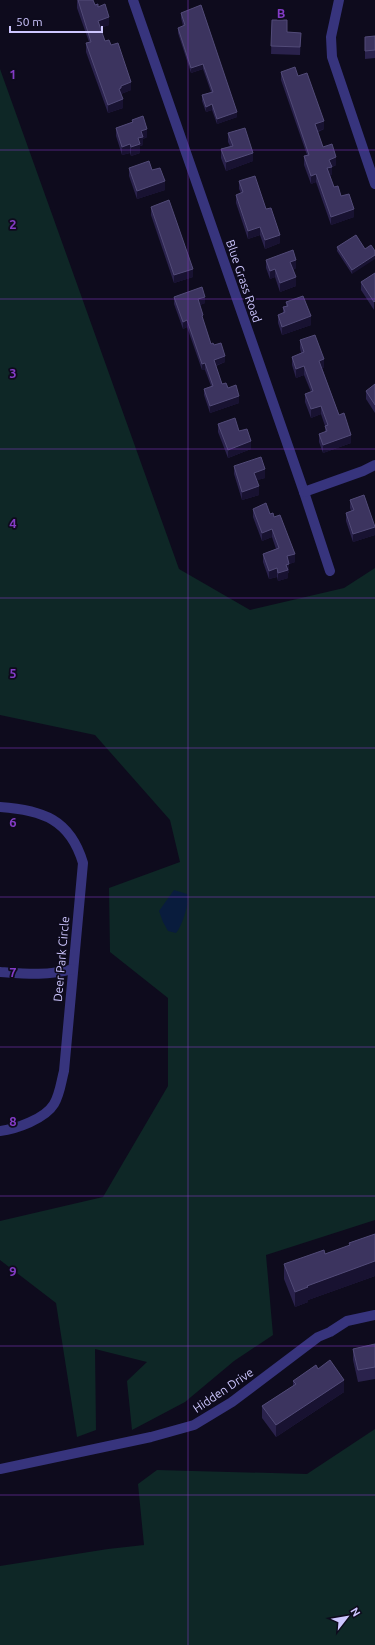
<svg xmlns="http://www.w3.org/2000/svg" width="375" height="1645" viewBox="0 0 375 1645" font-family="Ubuntu,sans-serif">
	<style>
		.green { fill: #0e2726 }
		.water { fill: #091c3d }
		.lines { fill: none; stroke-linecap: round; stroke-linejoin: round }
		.minor { stroke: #37347d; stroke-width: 10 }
		.wall { fill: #2a224c }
		.shaded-wall { fill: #181231 }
		.building { fill: #3c345f; stroke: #524b78 }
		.grid { fill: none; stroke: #833bc5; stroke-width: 1; stroke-opacity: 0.55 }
		.labels { text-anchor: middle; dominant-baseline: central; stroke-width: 3.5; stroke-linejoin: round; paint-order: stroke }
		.street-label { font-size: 12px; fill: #cdc6ff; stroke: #0e0b1d }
		.grid-label { font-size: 13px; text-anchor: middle; font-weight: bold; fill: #833bc5; stroke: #0e0b1d; stroke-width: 3.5; stroke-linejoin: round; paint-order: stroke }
	</style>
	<rect width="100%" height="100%" fill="#0e0b1d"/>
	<g class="green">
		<path d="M 0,69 L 179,569 L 250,610 L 344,588 L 375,568 L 375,1220 L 266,1255 L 273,1335 L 234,1361 L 185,1402 L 132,1430 L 127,1381 L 147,1362 L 95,1349 L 96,1430 L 77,1437 L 56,1303 L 0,1260 L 0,1221 L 103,1197 L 168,1086 L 168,998 L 110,952 L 109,888 L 180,862 L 170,820 L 95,735 L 0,715 Z"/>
		<path d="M 375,1429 L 375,1645 L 0,1645 L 0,1566 L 108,1549 L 144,1545 L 138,1484 L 157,1470 L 307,1474 Z"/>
	</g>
	<path class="water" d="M 174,890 L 187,894 C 190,902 182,926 176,933 L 168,931 L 163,922 L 159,911 Z"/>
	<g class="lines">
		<g class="minor">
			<path d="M 133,0 L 304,492 L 330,571"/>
			<path d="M 339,0 L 331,37 L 332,57 L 375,184"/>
			<path d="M 304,492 L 363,471 L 375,465"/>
			<path d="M 0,807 C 42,810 70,819 83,863 L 64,1071 C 61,1082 60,1094 54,1104 C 45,1119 16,1129 0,1131"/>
			<path d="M 0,972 C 27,974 47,976 73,969"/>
			<path d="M 0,1469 L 151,1437 L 194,1425 L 232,1402 L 318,1337 L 330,1332 L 347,1321 L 375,1315"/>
		</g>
	</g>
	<g class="wall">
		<path d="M 77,0 L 98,7 L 109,25 L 100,28 L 105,41 L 131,90 L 121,94 L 123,108 L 108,113 L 86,52 L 86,43 L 89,42 L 77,8 Z"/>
		<path d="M 181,13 L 237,117 L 217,124 L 212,110 L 206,112 L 202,101 L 202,95 L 211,92 L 203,69 L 191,73 L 178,33 L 178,28 L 183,26 L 181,18 Z"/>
		<path d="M 272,20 L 287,32 L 301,33 L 300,55 L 271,54 Z"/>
		<path d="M 375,36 L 375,58 L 365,59 L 365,37 Z"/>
		<path d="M 281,72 L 298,76 L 324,129 L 318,132 L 323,147 L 336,165 L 332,167 L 332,175 L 330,175 L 334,187 L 341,196 L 354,217 L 331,225 L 316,182 L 311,184 L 304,165 L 304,156 L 307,155 L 281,80 Z"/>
		<path d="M 132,120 L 147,137 L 143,139 L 143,145 L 140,146 L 140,153 L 131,156 L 130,153 L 122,155 L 116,136 L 116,128 L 132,122 Z"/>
		<path d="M 228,133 L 253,161 L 226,171 L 221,158 L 221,149 L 230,146 L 228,142 Z"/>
		<path d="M 129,168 L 152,170 L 165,190 L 137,199 L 129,176 Z"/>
		<path d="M 239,181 L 266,209 L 280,243 L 265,249 L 260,235 L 248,239 L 236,203 L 236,195 L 241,193 L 239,189 Z"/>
		<path d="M 151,207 L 193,277 L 174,283 L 151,215 Z"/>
		<path d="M 337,247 L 365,249 L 352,274 L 337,251 Z"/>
		<path d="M 266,260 L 296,268 L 293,270 L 296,286 L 280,292 L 275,277 L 270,279 L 266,268 Z"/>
		<path d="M 375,273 L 374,310 L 361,290 L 361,282 Z"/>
		<path d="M 174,297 L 205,303 L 200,305 L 203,321 L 211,344 L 214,345 L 225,362 L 216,366 L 222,384 L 228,388 L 239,403 L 210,413 L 204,395 L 204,389 L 211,386 L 205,370 L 202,370 L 187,327 L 183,329 L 174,304 Z"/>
		<path d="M 286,302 L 311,325 L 282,335 L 278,323 L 278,315 L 283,313 L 283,307 L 286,306 Z"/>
		<path d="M 300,340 L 324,368 L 322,368 L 339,415 L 351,443 L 323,453 L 319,442 L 319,434 L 325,432 L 325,426 L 321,414 L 311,418 L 305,402 L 305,394 L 311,392 L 304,375 L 296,378 L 292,365 L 292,357 L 301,353 L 300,348 Z"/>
		<path d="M 375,384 L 375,413 L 366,399 L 366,391 Z"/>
		<path d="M 218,424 L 239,431 L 251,449 L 228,458 L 218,432 Z"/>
		<path d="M 234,466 L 265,478 L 257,480 L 259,495 L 242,500 L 234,474 Z"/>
		<path d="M 350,500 L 375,535 L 353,542 L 346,521 L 346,513 L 351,511 L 350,508 Z"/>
		<path d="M 253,509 L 270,514 L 295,562 L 289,564 L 289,572 L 288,573 L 288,578 L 278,581 L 277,577 L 269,579 L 263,562 L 263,554 L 276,549 L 272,537 L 262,541 L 253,517 Z"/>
		<path d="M 375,1234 L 375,1276 L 308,1300 L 308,1302 L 295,1307 L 284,1279 L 284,1264 L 325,1254 L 349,1246 L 349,1243 Z"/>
		<path d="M 375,1344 L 375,1379 L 358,1382 L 353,1360 L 353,1349 Z"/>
		<path d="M 318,1369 L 344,1392 L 276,1437 L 262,1418 L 262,1406 L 293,1386 L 293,1381 Z"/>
	</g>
	<g class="shaded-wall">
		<path d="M 109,17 L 109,25 L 98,29 L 98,21 Z"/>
		<path d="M 203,64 L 203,69 L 191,73 L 191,68 Z"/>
		<path d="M 131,82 L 131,90 L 121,94 L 121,96 L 119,89 L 121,86 Z"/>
		<path d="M 123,99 L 123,108 L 108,113 L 108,105 Z"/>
		<path d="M 212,104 L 212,110 L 206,112 L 206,107 Z"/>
		<path d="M 237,112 L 237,117 L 217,124 L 217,119 Z"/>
		<path d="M 324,121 L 324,129 L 315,132 L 315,124 Z"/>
		<path d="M 147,129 L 147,137 L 143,139 L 143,145 L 140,146 L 140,153 L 131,156 L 131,147 L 138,138 L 141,131 Z"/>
		<path d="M 130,144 L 130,153 L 122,155 L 122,147 Z"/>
		<path d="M 253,153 L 253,161 L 226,171 L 226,162 Z"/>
		<path d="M 336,157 L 336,165 L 332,167 L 332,175 L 327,176 L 327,168 L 329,160 Z"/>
		<path d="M 316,174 L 316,182 L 311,184 L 311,176 Z"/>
		<path d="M 165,181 L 165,190 L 137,199 L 137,191 Z"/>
		<path d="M 354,209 L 354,217 L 331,225 L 331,217 Z"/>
		<path d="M 260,227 L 260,235 L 248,239 L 248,231 Z"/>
		<path d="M 280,235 L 280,243 L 265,249 L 265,240 Z"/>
		<path d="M 375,255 L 375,259 L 352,274 L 352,270 Z"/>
		<path d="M 296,260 L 296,268 L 290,271 L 290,262 Z"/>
		<path d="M 193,269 L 193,277 L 174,283 L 174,275 Z"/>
		<path d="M 275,269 L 275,277 L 270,279 L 270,271 Z"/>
		<path d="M 296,277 L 296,286 L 280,292 L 280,283 Z"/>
		<path d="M 205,297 L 205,303 L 198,306 L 198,299 Z"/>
		<path d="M 311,316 L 311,325 L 282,335 L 282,327 Z"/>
		<path d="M 187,320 L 187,327 L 183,329 L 183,322 Z"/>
		<path d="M 225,356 L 225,362 L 214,366 L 214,360 Z"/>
		<path d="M 324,359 L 324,368 L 319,369 L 319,361 Z"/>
		<path d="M 205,363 L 205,370 L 202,370 L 202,364 Z"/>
		<path d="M 304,366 L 304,375 L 296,378 L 296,369 Z"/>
		<path d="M 239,396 L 239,403 L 210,413 L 210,406 Z"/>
		<path d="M 321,406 L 321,414 L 311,418 L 311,409 Z"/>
		<path d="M 351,435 L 351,443 L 323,453 L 323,445 Z"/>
		<path d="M 251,441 L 251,449 L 228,458 L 228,450 Z"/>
		<path d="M 265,469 L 265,478 L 254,481 L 254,473 Z"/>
		<path d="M 259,486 L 259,495 L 242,500 L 242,492 Z"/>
		<path d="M 375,527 L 375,535 L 353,542 L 353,534 Z"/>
		<path d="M 272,529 L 272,537 L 262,541 L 262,533 Z"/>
		<path d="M 295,554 L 295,562 L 287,565 L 287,556 Z"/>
		<path d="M 289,564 L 289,572 L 288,573 L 288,578 L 278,581 L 278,573 L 286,565 Z"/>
		<path d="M 277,568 L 277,577 L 269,579 L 269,571 Z"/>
		<path d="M 375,1261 L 375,1276 L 308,1300 L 308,1302 L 295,1307 L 295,1292 L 307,1286 Z"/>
		<path d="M 344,1380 L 344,1392 L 276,1437 L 276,1425 Z"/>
	</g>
	<g class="building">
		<path d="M 78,0 L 93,0 L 95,5 L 98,4 L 98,7 L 105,4 L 109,17 L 98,21 L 105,41 L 109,40 L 111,45 L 118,43 L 131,82 L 121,86 L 121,88 L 119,89 L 123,99 L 108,105 L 86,43 L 91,42 Z"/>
		<path d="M 201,5 L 237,112 L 217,119 L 212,104 L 206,107 L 202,95 L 213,92 L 203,64 L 191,68 L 178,28 L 185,25 L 181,13 Z"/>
		<path d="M 272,20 L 287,20 L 287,32 L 301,33 L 300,47 L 271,46 Z"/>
		<path d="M 375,36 L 375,50 L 365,51 L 365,37 Z"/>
		<path d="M 295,67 L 298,76 L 307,73 L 324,121 L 315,124 L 323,147 L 332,144 L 336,157 L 329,160 L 332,167 L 327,168 L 334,187 L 338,186 L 341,196 L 349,194 L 354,209 L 331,217 L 316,174 L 311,176 L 304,156 L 309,155 L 281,72 Z"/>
		<path d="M 143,116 L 147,129 L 141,131 L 143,137 L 138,138 L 140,144 L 131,147 L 130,144 L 122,147 L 116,128 L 133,122 L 132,120 Z"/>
		<path d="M 245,128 L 253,153 L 226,162 L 221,149 L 233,146 L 228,133 Z"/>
		<path d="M 149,161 L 152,170 L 160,168 L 165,181 L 137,191 L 129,168 Z"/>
		<path d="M 255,176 L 266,209 L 271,208 L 280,235 L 265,240 L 260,227 L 248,231 L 236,195 L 243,192 L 239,181 Z"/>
		<path d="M 169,200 L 193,269 L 174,275 L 151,207 Z"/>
		<path d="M 356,235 L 365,249 L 371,245 L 375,251 L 375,255 L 352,270 L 337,247 Z"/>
		<path d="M 293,250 L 296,260 L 290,262 L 296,277 L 280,283 L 275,269 L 270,271 L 266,260 Z"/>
		<path d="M 375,273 L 375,301 L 374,302 L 361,282 Z"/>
		<path d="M 202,287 L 205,297 L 198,299 L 203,315 L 202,316 L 211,344 L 213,343 L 214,345 L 221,343 L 225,356 L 214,360 L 222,384 L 226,383 L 228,388 L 236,385 L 239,396 L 210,406 L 204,389 L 213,386 L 205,363 L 202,364 L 187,320 L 183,322 L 174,297 Z"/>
		<path d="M 303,296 L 311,316 L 282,327 L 278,315 L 285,312 L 283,307 L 288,306 L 286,302 Z"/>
		<path d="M 315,335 L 324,359 L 319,361 L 339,415 L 344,413 L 351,435 L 323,445 L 319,434 L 327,431 L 325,426 L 328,425 L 321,406 L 311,409 L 305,394 L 313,391 L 304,366 L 296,369 L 292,357 L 304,352 L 300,340 Z"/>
		<path d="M 375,384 L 375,405 L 366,391 Z"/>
		<path d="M 235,418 L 239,431 L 247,429 L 251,441 L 228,450 L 218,424 Z"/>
		<path d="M 261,457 L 265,469 L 254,473 L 259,486 L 242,492 L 234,466 Z"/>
		<path d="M 364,495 L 375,527 L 353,534 L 346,513 L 354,510 L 350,500 Z"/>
		<path d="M 266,503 L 270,514 L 273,513 L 274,517 L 280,515 L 295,554 L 287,556 L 289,564 L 286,565 L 288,570 L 278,573 L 277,568 L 269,571 L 263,554 L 279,548 L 272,529 L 262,533 L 253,509 Z"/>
		<path d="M 375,1234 L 375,1261 L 307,1286 L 308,1287 L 295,1292 L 284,1264 L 324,1250 L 325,1254 L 350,1245 L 349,1243 Z"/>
		<path d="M 375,1344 L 375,1367 L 358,1370 L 353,1349 Z"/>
		<path d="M 330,1360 L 344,1380 L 276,1425 L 262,1406 L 296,1384 L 293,1381 L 316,1365 L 318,1369 Z"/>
	</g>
	<path class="grid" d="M 188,0 L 188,1645M 0,150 L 375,150M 0,299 L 375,299M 0,449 L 375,449M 0,598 L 375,598M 0,748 L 375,748M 0,897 L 375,897M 0,1047 L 375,1047M 0,1196 L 375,1196M 0,1346 L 375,1346M 0,1495 L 375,1495"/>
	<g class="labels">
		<g class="street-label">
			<text transform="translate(244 281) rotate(71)">Blue Grass Road</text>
			<text transform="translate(61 959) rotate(-85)">Deer Park Circle</text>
			<text transform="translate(223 1390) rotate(-34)">Hidden Drive</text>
		</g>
	</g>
	<g class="grid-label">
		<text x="281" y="18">B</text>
		<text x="13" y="79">1</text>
		<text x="13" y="229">2</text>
		<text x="13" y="378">3</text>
		<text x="13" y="528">4</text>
		<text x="13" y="678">5</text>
		<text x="13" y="827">6</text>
		<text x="13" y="977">7</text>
		<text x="13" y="1126">8</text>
		<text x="13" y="1276">9</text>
	</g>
	<g transform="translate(347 1617) rotate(59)" stroke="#0e0b1d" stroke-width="3" paint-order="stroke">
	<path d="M0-3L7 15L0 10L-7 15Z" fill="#cdc6ff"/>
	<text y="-6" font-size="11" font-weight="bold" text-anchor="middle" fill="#cdc6ff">N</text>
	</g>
	<path d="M10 26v6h92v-6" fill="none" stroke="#cdc6ff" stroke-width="2"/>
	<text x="16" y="26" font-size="12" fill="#cdc6ff" stroke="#0e0b1d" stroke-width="3" paint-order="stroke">50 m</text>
</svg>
